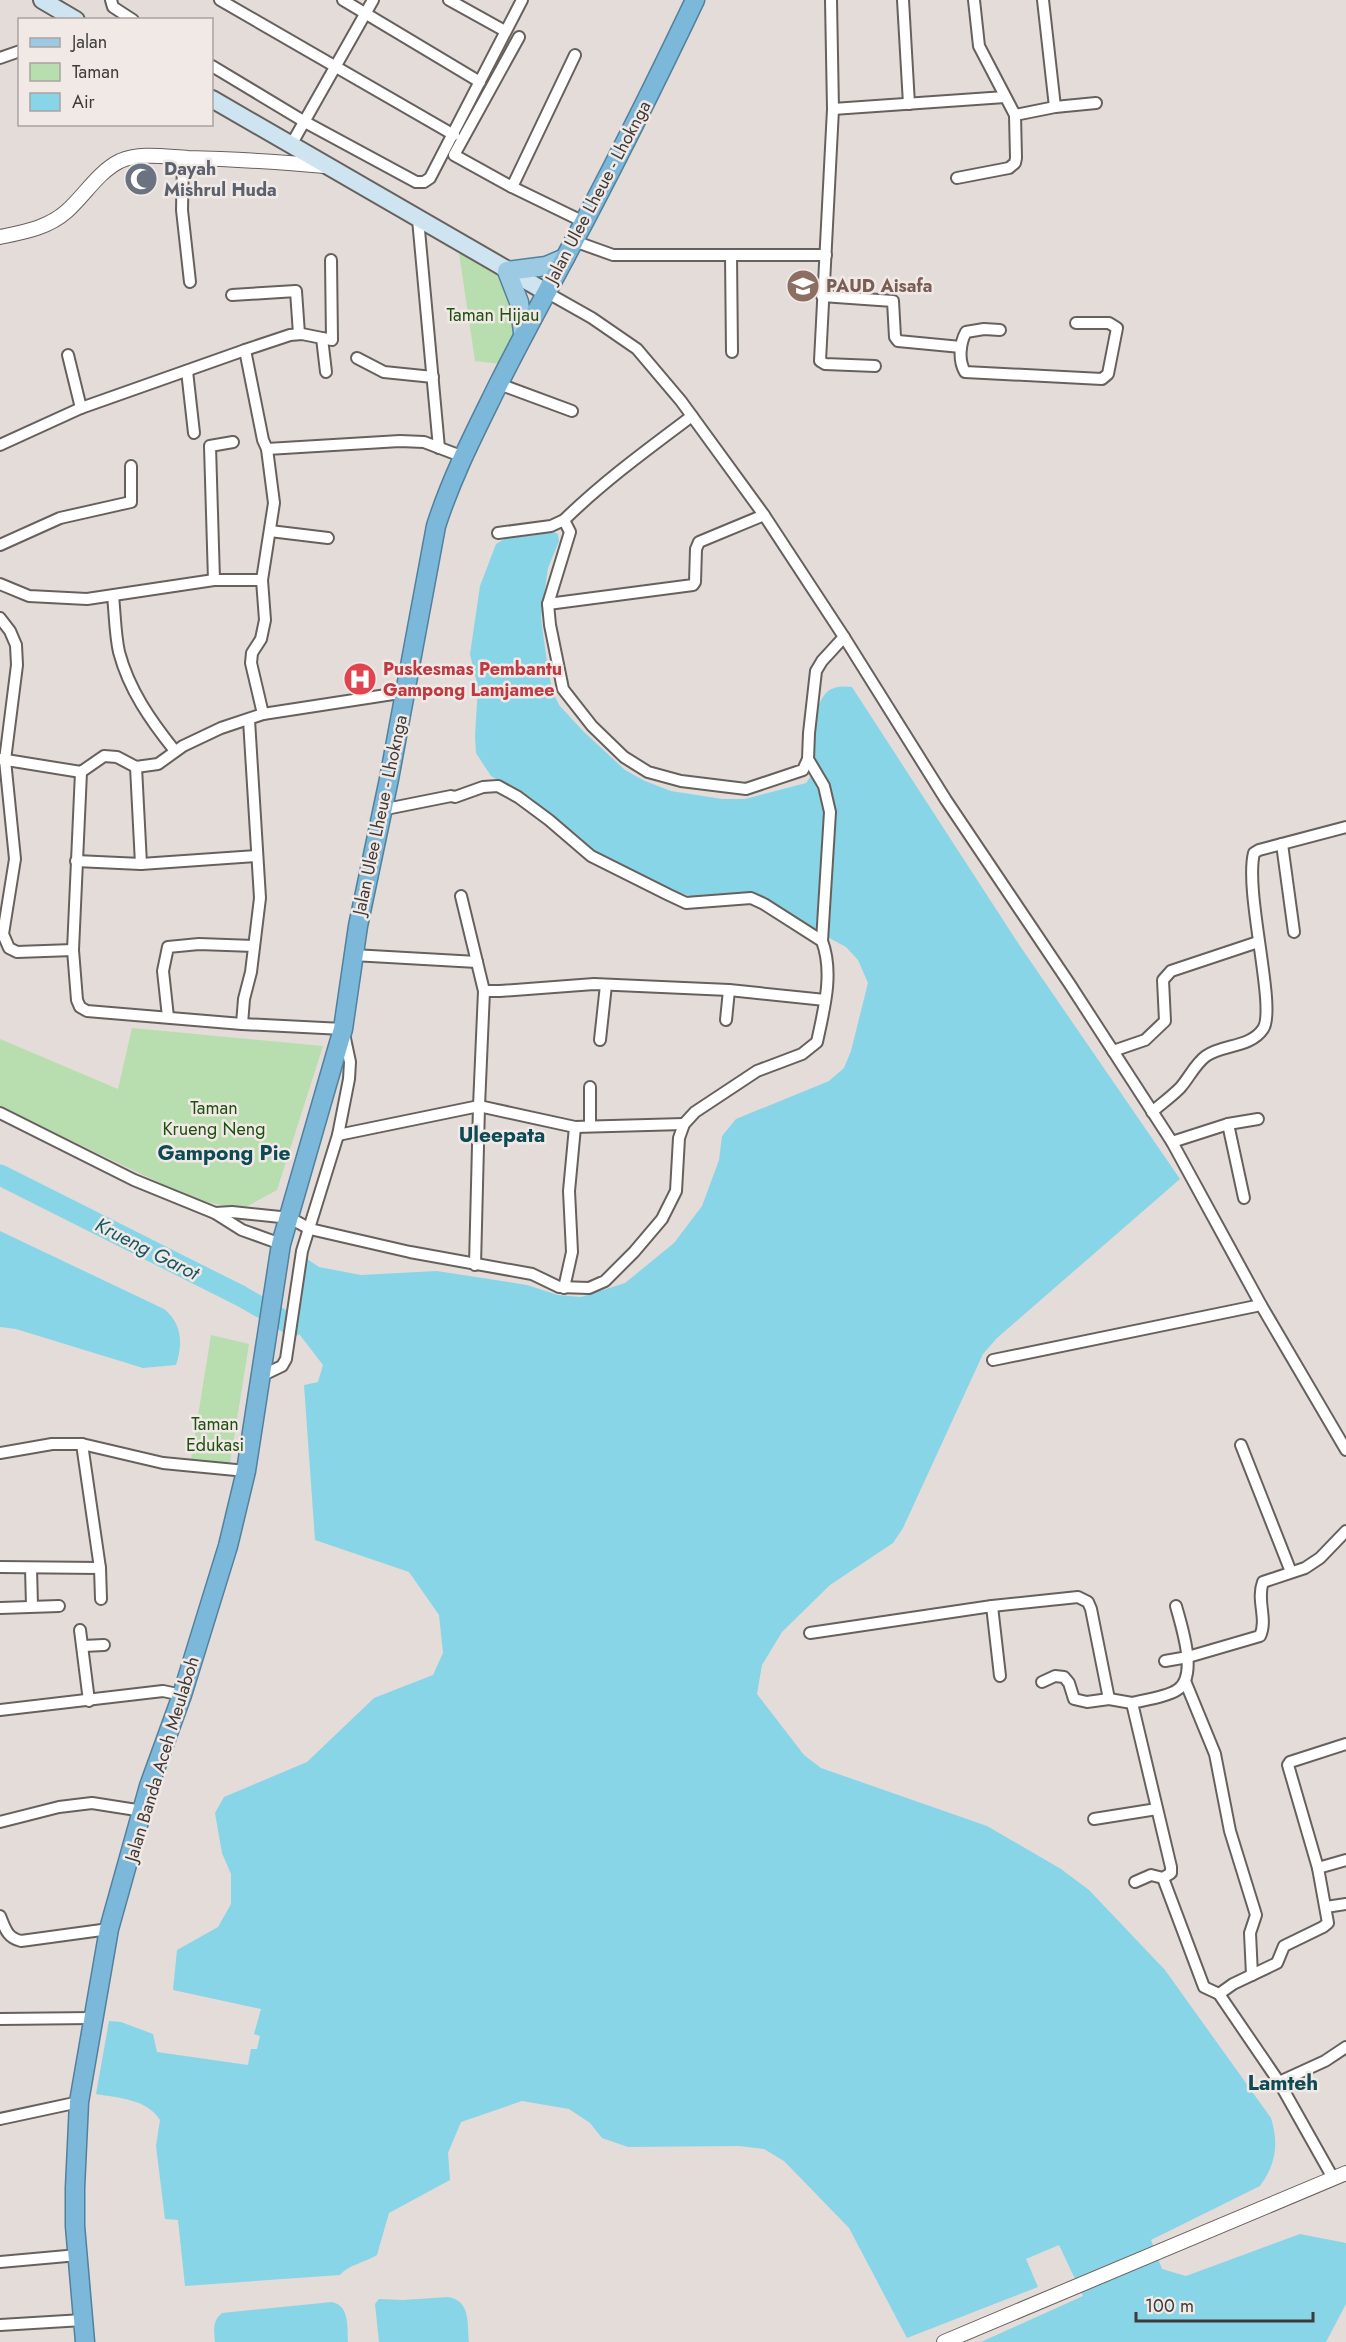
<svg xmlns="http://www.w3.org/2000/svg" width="1346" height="2342" viewBox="0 0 1346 2342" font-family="Jost,sans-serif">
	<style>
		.green { fill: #b8ddaf }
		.water { fill: #88d5e7 }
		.pier { fill: #e4dcd9 }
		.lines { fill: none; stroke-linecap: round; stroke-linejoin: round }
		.river { stroke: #88d5e7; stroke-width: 21 }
		.minor-casing { stroke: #67615e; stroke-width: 14 }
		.tertiary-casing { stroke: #67615e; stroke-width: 16 }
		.secondary-casing { stroke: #67615e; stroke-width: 20 }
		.primary-casing { stroke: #51819c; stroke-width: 21 }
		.trunk-casing { stroke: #51819c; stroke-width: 21 }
		.minor { stroke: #fff; stroke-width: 10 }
		.tertiary { stroke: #fff; stroke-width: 14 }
		.secondary { stroke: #cee5f1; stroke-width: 16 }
		.primary { stroke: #9dcae3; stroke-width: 18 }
		.trunk { stroke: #7cb8da; stroke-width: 18 }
		.labels { text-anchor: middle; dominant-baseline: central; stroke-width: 5; stroke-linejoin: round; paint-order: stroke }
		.worship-label { font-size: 18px; font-weight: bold; fill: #5b616d; stroke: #f1e9e6; text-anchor: start }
		.street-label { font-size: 18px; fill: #3e3b3a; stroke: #f1e9e6 }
		.education-label { font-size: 18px; font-weight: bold; fill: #785e54; stroke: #f1e9e6; text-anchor: start }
		.park-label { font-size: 18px; fill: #1e510f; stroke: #f1e9e6 }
		.health-label { font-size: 18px; font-weight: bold; fill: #be3a42; stroke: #f1e9e6; text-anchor: start }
		.water-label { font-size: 20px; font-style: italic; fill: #165764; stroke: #f1e9e6 }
		.quarter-label { font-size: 21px; font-weight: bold; fill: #0e4a54; stroke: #f1e9e6 }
	</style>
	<rect width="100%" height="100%" fill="#e4dcd9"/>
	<g class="green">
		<path d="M 459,253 L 505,279 L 517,316 L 507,357 L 501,364 L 475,361 Z"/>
		<path d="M 132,1028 L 323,1046 L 277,1190 L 242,1209 L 196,1200 L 0,1107 L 0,1039 L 118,1089 Z"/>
		<path d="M 211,1335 L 249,1344 L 230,1463 L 191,1459 Z"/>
	</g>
	<g class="water">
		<path d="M 540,530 L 549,530 L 558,534 L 559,541 L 548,568 L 541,618 L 546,655 L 552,690 L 559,705 L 583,731 L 625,770 L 645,781 L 671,791 L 722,799 L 745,799 L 806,783 L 812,775 C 811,753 810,711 826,693 C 833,686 843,686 852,687 L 1020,946 L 1180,1179 L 997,1338 L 983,1354 L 903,1528 L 893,1543 L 830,1585 L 782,1632 L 762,1665 L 757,1694 L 804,1755 L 821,1768 L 987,1826 L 1061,1869 L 1089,1890 L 1165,1970 L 1271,2118 C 1279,2144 1276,2164 1260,2186 L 1151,2240 L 1162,2269 L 1186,2276 L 1300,2234 L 1346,2243 L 1346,2342 L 981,2342 L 1083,2296 L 1059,2245 L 1026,2259 L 1038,2287 L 907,2338 L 849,2228 L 784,2161 L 764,2149 L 739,2146 L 628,2147 L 602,2138 L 590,2123 L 569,2109 L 522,2101 L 461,2122 L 448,2153 L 450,2180 L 389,2213 L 377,2255 C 366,2262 348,2265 340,2275 L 185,2286 L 178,2220 L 165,2219 L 156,2146 L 160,2120 C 147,2099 119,2098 96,2094 L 109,2021 L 121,2022 L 153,2034 L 157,2052 L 248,2065 L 251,2049 L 257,2049 L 260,2036 L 254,2034 L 261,2009 L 173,1990 L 177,1950 L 218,1927 L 231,1904 L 231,1874 L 222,1853 L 215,1813 L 224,1797 L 307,1762 L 374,1698 L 433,1675 L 443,1653 L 439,1615 L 409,1572 L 315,1540 L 304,1385 L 318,1382 L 323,1365 L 293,1326 L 304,1257 L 319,1267 L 361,1275 L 437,1271 L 527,1285 L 558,1295 L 581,1297 L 625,1283 L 674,1243 L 702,1206 L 719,1160 L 722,1136 L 736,1119 L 829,1081 L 844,1068 L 851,1051 L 868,983 L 858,960 L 846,947 L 752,896 L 694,897 L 676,892 L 612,862 L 584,847 L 521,794 L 491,776 L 476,753 L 475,736 L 478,687 L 470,654 L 480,586 L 496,544 L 506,538 Z"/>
		<path d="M 0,1231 L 164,1309 C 182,1323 183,1344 176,1365 L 143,1368 L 16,1329 L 0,1327 Z"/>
		<path d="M 448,2297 C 471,2301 467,2323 469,2342 L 379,2342 L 375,2304 L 379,2299 L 403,2300 Z"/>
		<path d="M 332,2302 C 350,2306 347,2327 348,2342 L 215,2342 C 214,2331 212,2321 222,2313 Z"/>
	</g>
	<path class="pier" d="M 1346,2304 L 1346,2342 L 1326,2342 Z"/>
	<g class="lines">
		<path class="river" d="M 0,1175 L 241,1296 L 293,1326"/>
		<g class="minor-casing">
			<g id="minor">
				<path d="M 111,0 L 113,7 L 133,20"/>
				<path d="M 220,0 L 454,135"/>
				<path d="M 343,0 L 480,82"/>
				<path d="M 449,0 L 505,31"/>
				<path d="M 831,0 L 833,109 L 820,361 L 825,364 L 875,366"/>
				<path d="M 903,0 L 909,104"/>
				<path d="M 1043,0 L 1055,107"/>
				<path d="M 519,37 L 454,155 L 512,187 L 584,222"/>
				<path d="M 0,58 L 20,51"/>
				<path d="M 212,66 L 305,122 L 416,182 L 424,182 L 430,178 L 522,0"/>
				<path d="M 833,109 L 1005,97"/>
				<path d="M 1015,115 L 1055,107 L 1096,103"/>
				<path d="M 291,145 L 373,0"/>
				<path d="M 183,158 L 182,210 L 190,282"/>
				<path d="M 957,178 L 1009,168 L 1015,163 L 1016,158 L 1015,115 L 979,46 L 974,0"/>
				<path d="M 512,187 L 575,55"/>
				<path d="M 418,219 L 439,448"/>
				<path d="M 574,241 L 613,255 L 826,255"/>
				<path d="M 731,255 L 732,352"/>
				<path d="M 546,292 L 592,318 L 637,349 L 681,401 L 764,515 L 844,637 L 946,800 L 1069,983 L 1172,1142 L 1261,1305 L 1346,1450"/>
				<path d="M 232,295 L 296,291 L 299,334"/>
				<path d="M 822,296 L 893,301 L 895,337 L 898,341 L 961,347"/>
				<path d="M 1000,330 L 984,329 L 966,332 C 960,343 958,360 965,372 L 1102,379 L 1108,374 L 1117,328 L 1109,323 L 1076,323"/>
				<path d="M 322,338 L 326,372"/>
				<path d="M 245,350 L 290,335 L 302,334 L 332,340 L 331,260"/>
				<path d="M 68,355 L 81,408"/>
				<path d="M 357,358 L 384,372 L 433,377"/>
				<path d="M 187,371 L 194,433"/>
				<path d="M 499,384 L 572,411"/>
				<path d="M 0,445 L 81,408 L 245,350 L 263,440 L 267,449 L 400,441 L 424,442 L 461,456"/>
				<path d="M 564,520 C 604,481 648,449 692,416"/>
				<path d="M 270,531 L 328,538"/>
				<path d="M 498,533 L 551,526 L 564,520 L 570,532 L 548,604 L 550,625 L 563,689 L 592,726 L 624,757 L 648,772 L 681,781 L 746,789 L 803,770 L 808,759 L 809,733 L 816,671 L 822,661 L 844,637"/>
				<path d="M 0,545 L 60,518 L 131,502 L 131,466"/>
				<path d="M 214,580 L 210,446 L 233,442"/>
				<path d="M 262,580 L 274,503 L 267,449"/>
				<path d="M 0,584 L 29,596 L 87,599 L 214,580 L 262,580 L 265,620 L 261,639 L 252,653 L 251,663 L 263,714"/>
				<path d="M 113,596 C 115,614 115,634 119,652 C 129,690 151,721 175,751"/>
				<path d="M 548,604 L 693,585 L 695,582 L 696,549 L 699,542 L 764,515"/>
				<path d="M 0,618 L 10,631 L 16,645 L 17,665 L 5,760 L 15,859 L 3,934 L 9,948 L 17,952 L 73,950"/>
				<path d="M 0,759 L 81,772 L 104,756 L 117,757 L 136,767 L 158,764 L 183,746 L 221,728 L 263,714 L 406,692"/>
				<path d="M 808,759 L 824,786 L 830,812 L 822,941"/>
				<path d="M 81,772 L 73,950 L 77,1000 L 80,1007 L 87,1011 L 242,1024 L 343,1029 L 350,1062 L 349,1079 L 338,1135 L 302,1251 L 286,1359 L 282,1366 L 261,1376"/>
				<path d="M 1282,844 L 1294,932"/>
				<path d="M 76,861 L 141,864 L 136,767"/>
				<path d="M 141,864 L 257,856"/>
				<path d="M 461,896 L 484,991 L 479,1106 L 475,1265"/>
				<path d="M 353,955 L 477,962"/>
				<path d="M 484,991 L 500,991 L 594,984 L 729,990 L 825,1000"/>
				<path d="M 168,1017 L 163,971 L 168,947 L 199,944 L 254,946"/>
				<path d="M 726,1020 L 729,990"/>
				<path d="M 242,1024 L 244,999 L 251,972 L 260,898 L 249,720"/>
				<path d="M 600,1040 L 606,985"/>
				<path d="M 1113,1051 L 1145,1040 L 1165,1021 L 1163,980 L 1171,971 L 1258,942"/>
				<path d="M 590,1087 L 590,1126"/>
				<path d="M 1152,1112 C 1161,1104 1171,1097 1180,1088 C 1189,1078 1195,1064 1206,1056 C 1223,1044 1250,1048 1263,1029 C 1277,1009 1244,892 1254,853 L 1259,850 L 1346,827"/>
				<path d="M 0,1113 L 134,1180 L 215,1213 L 242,1230 L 281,1244"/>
				<path d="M 1228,1124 L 1244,1198"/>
				<path d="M 338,1135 L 479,1106 L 575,1127 L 684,1124"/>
				<path d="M 1172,1142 L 1228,1124 L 1258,1119"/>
				<path d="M 215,1213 L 232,1212 L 290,1218 L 310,1229 L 410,1252 L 532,1274 L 559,1287 L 589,1288 L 605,1281 L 634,1252 L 662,1219 L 676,1191 L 679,1138 L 684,1124 L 695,1112 L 757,1071 L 802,1054 L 817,1042 C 824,1009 834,973 822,941 L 764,904 L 751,898 L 686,903 L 669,895 L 591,856 L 549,820 L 518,797 L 498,786 L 483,787 L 455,797 L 451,796 L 381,810"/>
				<path d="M 564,1288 L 572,1252 L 569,1191 L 575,1127"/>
				<path d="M 993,1360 L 1261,1305"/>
				<path d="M 82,1444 L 100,1568 L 101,1599"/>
				<path d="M 1241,1445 L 1291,1572"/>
				<path d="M 0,1453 L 52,1444 L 82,1444 L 163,1463 L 246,1471"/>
				<path d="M 0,1567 L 100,1568"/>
				<path d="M 31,1568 L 32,1606"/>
				<path d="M 992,1606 L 1000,1676"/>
				<path d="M 1176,1606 C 1181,1625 1199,1677 1177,1690 C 1167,1697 1144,1700 1132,1703 L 1171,1867 L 1171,1873 L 1163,1878 L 1204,1987 L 1219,1994 L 1279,2082 L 1333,2178"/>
				<path d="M 0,1608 L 59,1606"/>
				<path d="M 80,1630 L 89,1701"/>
				<path d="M 810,1633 L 992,1606 L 1078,1597 L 1088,1602 L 1091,1609 L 1109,1699"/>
				<path d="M 83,1646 L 104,1645"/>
				<path d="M 1165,1661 L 1188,1657 L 1260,1636 C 1268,1619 1256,1600 1263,1582 L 1305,1568 L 1320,1558 L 1346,1531"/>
				<path d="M 1185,1681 L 1215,1754 L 1230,1831 L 1256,1915 L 1250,1933 L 1252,1975"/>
				<path d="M 1042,1682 L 1055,1676 L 1064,1677 L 1069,1683 L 1074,1699 L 1087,1702 L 1109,1699 L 1132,1703"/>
				<path d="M 0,1710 L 163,1691 L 182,1695"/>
				<path d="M 1346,1744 L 1290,1762 L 1288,1765 L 1318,1868 L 1346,1860"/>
				<path d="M 1094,1819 L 1157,1809"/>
				<path d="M 0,1822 L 59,1807 L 92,1803 L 143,1811"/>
				<path d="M 1135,1882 L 1151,1875 L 1163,1878"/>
				<path d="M 1326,1907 L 1346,1904"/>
				<path d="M 0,1916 C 5,1928 7,1938 21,1941 L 109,1929"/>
				<path d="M 1219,1994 L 1233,1984 L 1277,1963 L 1284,1946 L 1323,1927 L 1328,1923 L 1318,1868"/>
				<path d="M 0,2019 L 93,2018"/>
				<path d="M 1279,2082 L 1325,2061 L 1346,2047"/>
				<path d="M 0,2119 L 79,2102"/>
				<path d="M 0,2262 L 78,2255"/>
				<path d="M 0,2325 L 83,2320"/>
			</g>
		</g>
		<g class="tertiary-casing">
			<g id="tertiary">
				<path d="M 0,237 C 24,232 48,228 67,211 C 85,195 98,172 120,161 C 140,152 167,157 188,158 C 234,159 279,162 325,166"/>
				<path d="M 944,2342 L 1346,2173"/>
			</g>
		</g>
		<g class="secondary-casing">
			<g id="secondary">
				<path d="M 42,0 L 76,20"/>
				<path d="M 212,99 L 546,292"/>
			</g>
		</g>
		<g class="primary-casing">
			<path id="primary" d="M 523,332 L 519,302 L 507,271 L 546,266 L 565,258"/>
		</g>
		<g class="trunk-casing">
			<path id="trunk" d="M 85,2342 L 75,2226 L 75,2188 L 79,2102 L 109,1929 L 149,1786 L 182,1695 L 228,1546 L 246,1471 L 281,1244 L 343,1029 L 358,926 L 389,779 L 436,526 C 452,476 475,432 498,385 C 520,341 543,299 566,256 C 611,172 654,86 695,0"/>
		</g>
		<use href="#minor" class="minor"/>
		<use href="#tertiary" class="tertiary"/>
		<use href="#secondary" class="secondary"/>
		<use href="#primary" class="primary"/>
		<use href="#trunk" class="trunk"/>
	</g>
	<defs>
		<g id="mosque-disc" transform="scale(1.725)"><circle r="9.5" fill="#6b7280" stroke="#f1e9e6"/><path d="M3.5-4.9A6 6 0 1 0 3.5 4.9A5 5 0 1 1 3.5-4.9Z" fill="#fff"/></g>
		<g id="school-disc" transform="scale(1.725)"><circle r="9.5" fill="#8d6e63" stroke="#f1e9e6"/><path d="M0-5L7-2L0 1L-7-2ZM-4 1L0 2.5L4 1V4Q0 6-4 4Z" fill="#fff"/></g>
		<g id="hospital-disc" transform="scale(1.725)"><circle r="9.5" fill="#e0444e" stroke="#f1e9e6"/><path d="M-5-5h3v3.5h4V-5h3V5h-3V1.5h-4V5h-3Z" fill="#fff"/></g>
	</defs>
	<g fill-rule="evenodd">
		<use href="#mosque-disc" x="141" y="179"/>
		<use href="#school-disc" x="803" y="286"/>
		<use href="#hospital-disc" x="360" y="679"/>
	</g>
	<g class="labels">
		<g class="worship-label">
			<text x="164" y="169">Dayah<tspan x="164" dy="21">Mishrul Huda</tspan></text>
		</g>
		<g class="street-label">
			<text transform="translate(598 192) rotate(-62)">Jalan Ulee Lheue - Lhoknga</text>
			<text transform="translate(380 815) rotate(-78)">Jalan Ulee Lheue - Lhoknga</text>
			<text transform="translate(162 1759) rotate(-73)">Jalan Banda Aceh Meulaboh</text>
		</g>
		<g class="education-label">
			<text x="826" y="286">PAUD Aisafa</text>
		</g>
		<g class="park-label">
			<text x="493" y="315">Taman Hijau</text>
			<text x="214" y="1108">Taman<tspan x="214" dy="21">Krueng Neng</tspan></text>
			<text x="215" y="1424">Taman<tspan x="215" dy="21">Edukasi</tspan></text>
		</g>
		<g class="health-label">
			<text x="383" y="669">Puskesmas Pembantu<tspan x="383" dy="21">Gampong Lamjamee</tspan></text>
		</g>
		<g class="water-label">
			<text transform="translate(147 1249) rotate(27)">Krueng Garot</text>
		</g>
		<g class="quarter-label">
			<text x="502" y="1135">Uleepata</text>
			<text x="224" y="1153">Gampong Pie</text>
			<text x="1283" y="2083">Lamteh</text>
		</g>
	</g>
	<rect x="18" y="18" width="195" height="108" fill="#f1e9e6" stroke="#a9a3a1" stroke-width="1.5"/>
	<rect x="30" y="38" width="30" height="9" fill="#9dcae3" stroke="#a9a3a1" stroke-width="1.5"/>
	<text x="72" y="48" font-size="18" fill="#3e3b3a">Jalan</text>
	<rect x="30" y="63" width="30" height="18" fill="#b8ddaf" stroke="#a9a3a1" stroke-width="1.5"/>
	<text x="72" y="78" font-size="18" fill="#3e3b3a">Taman</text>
	<rect x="30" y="93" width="30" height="18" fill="#88d5e7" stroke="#a9a3a1" stroke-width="1.5"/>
	<text x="72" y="108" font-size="18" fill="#3e3b3a">Air</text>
	<path d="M1136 2312v9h177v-9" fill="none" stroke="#3e3b3a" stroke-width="3"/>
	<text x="1145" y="2312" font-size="18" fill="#3e3b3a" stroke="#f1e9e6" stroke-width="4.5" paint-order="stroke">100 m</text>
</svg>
